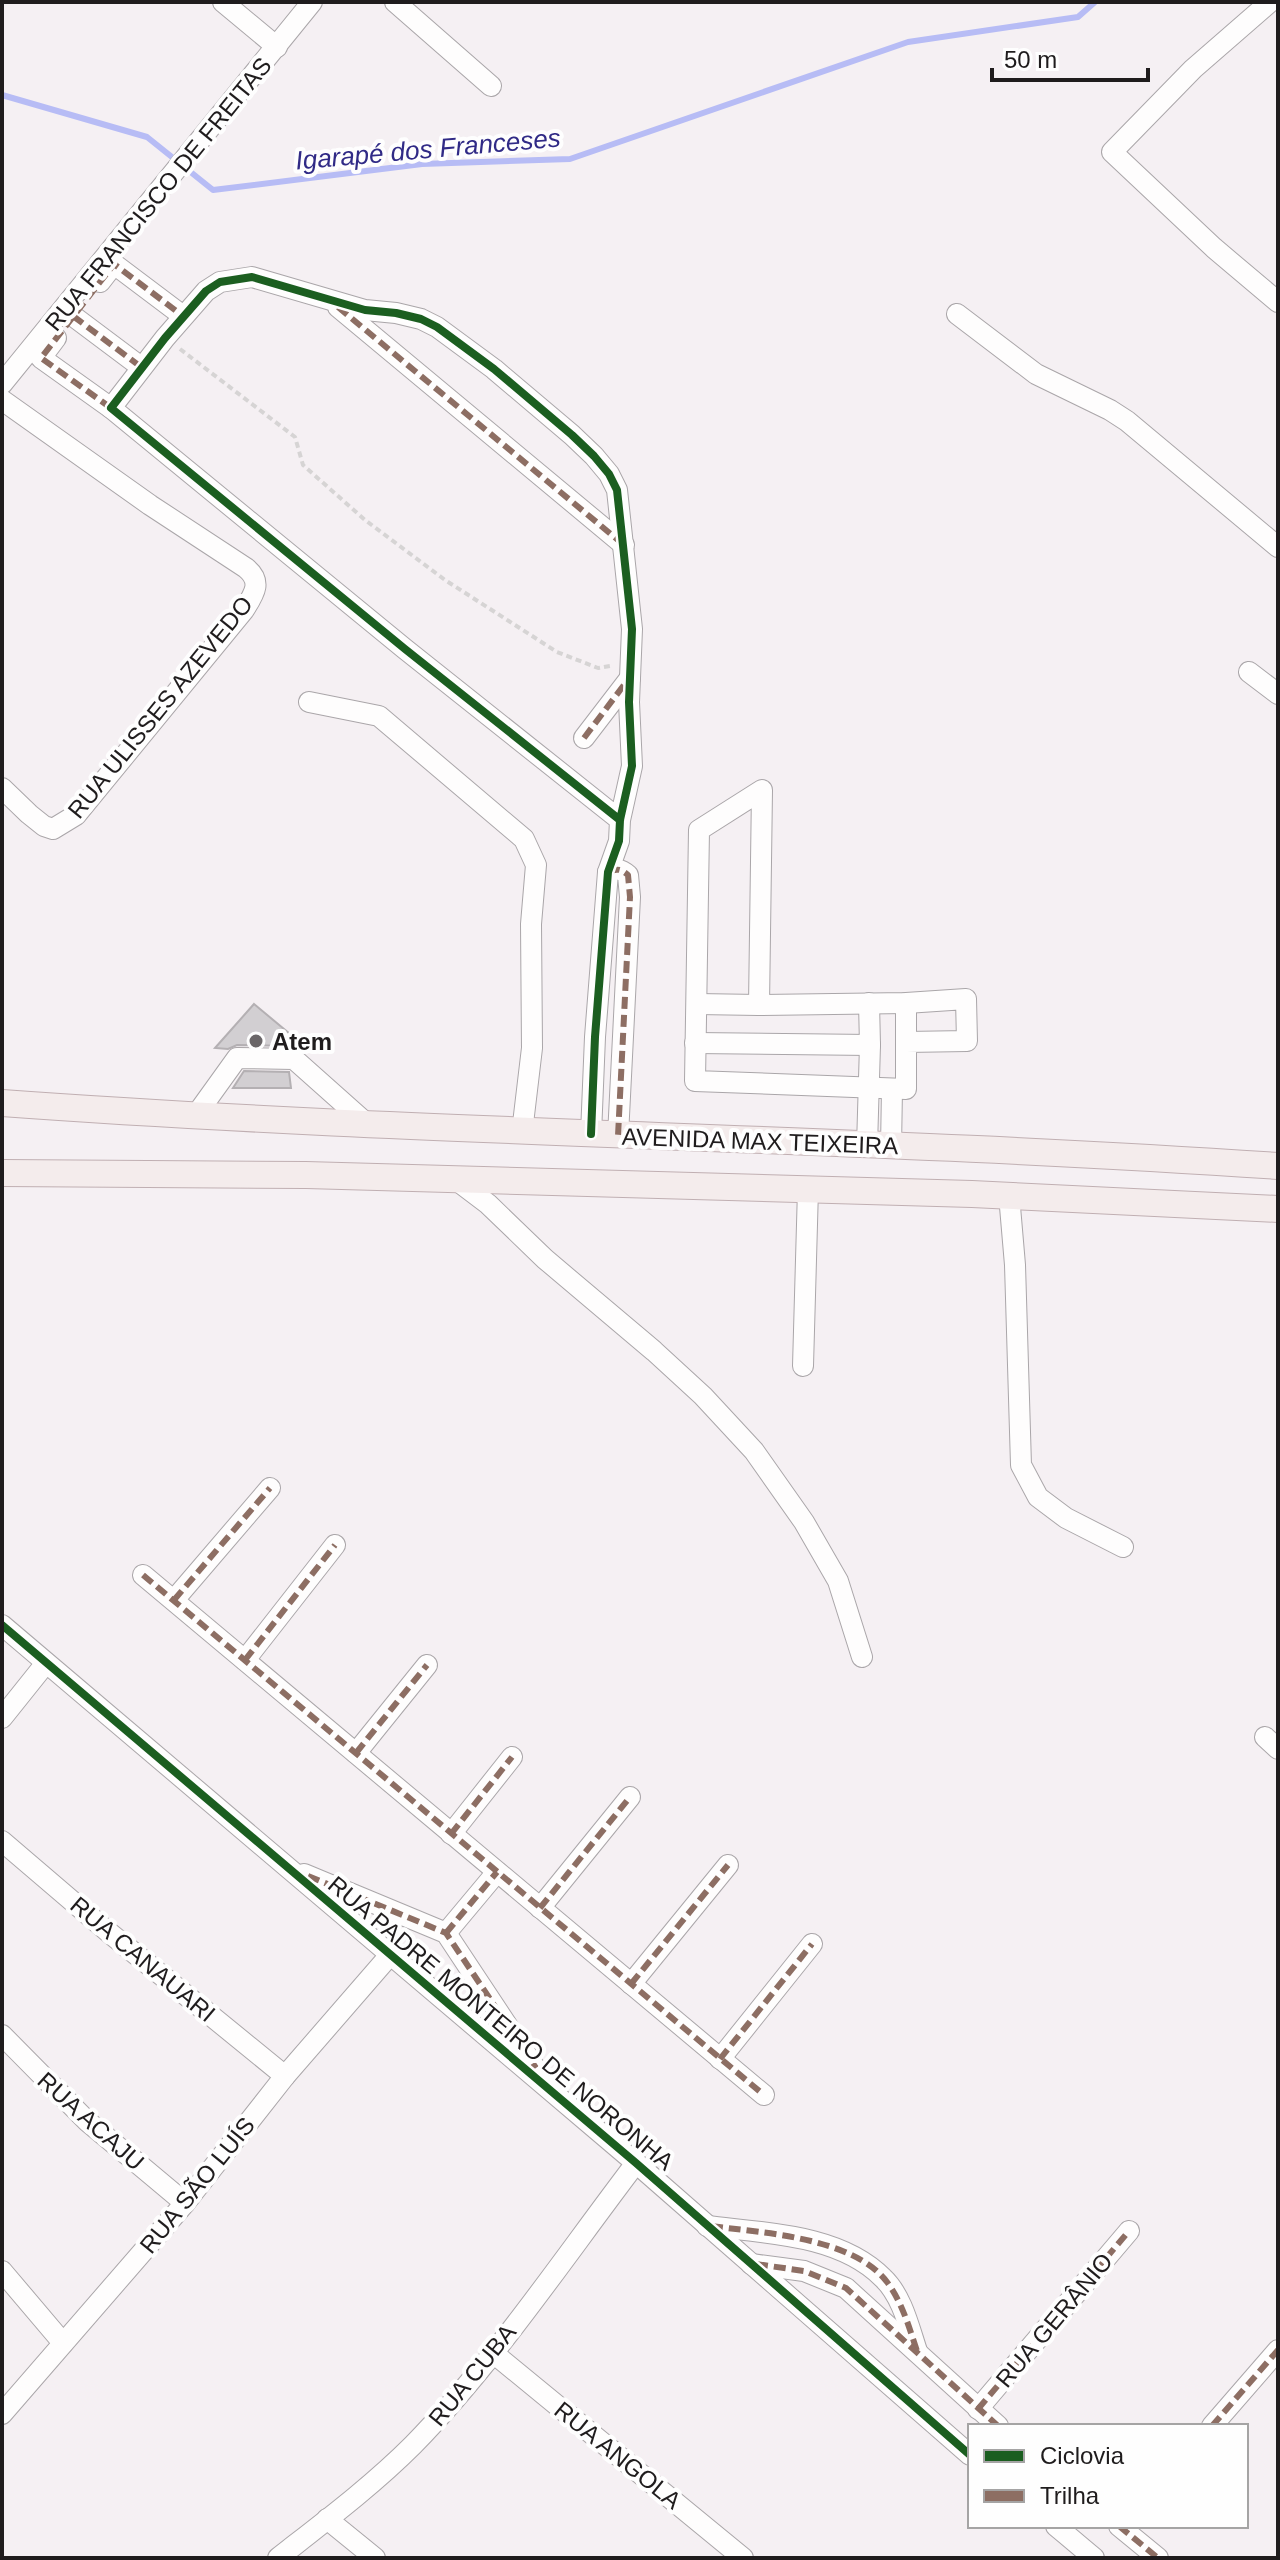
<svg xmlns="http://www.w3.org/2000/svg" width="1280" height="2560" viewBox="0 0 1280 2560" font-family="Arial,sans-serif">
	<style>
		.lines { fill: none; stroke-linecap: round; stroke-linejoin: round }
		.stream { stroke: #b7bcf5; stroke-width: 6 }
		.building { fill: #d2cfd2; stroke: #b4b0b3; stroke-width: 2 }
		.minor-casing { stroke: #aaa6a9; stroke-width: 22 }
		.major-casing { stroke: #c0afb2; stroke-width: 28 }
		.path { stroke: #d6d4d4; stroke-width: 4; stroke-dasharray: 6 4; stroke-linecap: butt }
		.minor { stroke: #fefdfd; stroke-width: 20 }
		.major { stroke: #f4ecec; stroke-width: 26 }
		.quiet { stroke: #8d6e63; stroke-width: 6; stroke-dasharray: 12 6; stroke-linecap: butt }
		.cycleway-casing { stroke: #fefefe; stroke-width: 13 }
		.cycleway { stroke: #1b5e20; stroke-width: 8 }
		.poi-dot { fill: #6a6668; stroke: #fefefe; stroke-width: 3 }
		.labels { text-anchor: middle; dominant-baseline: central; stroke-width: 8; stroke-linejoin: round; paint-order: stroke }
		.street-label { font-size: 24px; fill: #1f1c1d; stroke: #fefefe }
		.poi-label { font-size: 24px; font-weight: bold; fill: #1f1c1d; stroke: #fefefe; text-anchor: start }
		.water-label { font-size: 26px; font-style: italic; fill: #302a86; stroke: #fefefe }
	</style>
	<rect width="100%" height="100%" fill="#f5f0f3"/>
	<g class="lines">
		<path class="stream" d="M 2,95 L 147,137 L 213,190 L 422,164 L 570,159 L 908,42 L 1078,17 L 1095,2"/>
	</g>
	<g class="building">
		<path d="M 254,1004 L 290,1034 L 290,1046 L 237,1045 L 228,1049 L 215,1048 Z"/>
		<path d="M 244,1071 L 289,1072 L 291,1088 L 233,1088 Z"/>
	</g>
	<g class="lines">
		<g class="minor-casing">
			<g id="minor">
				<path d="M 223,2 L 277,47"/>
				<path d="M 395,2 L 491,86"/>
				<path d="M 1270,2 L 1193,69 L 1112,152 L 1214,248 L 1278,302"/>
				<path d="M 100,282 L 114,264 L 183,316"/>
				<path d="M 338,307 L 624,545"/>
				<path d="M 957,314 L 1036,374 L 1110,410 L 1127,421 L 1278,547"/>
				<path d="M 73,316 L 141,367"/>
				<path d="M 56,338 L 41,358 L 111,408"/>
				<path d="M 2,384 L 312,2"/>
				<path d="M 2,400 L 150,505 L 246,568 C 263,582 254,594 244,610 L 76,815 L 53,829 L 44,826 L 29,814 L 2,788"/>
				<path d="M 1249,672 L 1278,694"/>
				<path d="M 309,702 L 379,716 L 524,839 L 536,865 L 531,924 L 532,1048 L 522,1132"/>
				<path d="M 584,738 L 630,678"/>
				<path d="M 762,790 L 759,1005 L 906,1003 L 966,999 L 967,1041 L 906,1042 L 906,1089 L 695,1081 L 699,830 Z"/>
				<path d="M 608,872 C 617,868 621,869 628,875 L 630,897 L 618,1136"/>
				<path d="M 697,1004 L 759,1005"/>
				<path d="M 906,1042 L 906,1003"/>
				<path d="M 695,1043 L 870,1045 L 869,1003"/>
				<path d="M 196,1115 L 237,1058 L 294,1059 L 367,1124"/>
				<path d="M 591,1134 L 595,1037 L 608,872 L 619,841 L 620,820 L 632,766 L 629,702 L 632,629 L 617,490 L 609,474 L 594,456 L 572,435 L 494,369 L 437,327 L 421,319 L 396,313 L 365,310 L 252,277 L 220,282 L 206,291 L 165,338 L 111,408 L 405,649 L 620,820"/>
				<path d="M 867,1146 L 870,1045"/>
				<path d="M 891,1147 L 892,1089"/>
				<path d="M 455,1179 L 488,1204 L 545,1259 L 654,1351 L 703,1396 L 754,1451 L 804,1522 L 838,1581 L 862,1657"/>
				<path d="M 1009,1195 L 1015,1265 L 1021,1465 L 1038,1497 L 1066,1518 L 1123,1547"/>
				<path d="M 803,1366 L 808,1189"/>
				<path d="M 143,1575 L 764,2095"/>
				<path d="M 174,1600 L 270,1488"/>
				<path d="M 2,1625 L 636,2163 L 970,2455"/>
				<path d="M 245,1660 L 335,1545"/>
				<path d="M 2,1718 L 46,1663"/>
				<path d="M 1265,1737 L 1278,1749"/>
				<path d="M 356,1753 L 427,1665"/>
				<path d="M 451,1834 L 512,1757"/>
				<path d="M 2,1841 L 106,1930 L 285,2076"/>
				<path d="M 304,1874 L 446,1933 L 538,2072"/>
				<path d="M 540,1908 L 630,1797"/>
				<path d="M 446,1933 L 497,1872"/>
				<path d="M 631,1984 L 728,1865"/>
				<path d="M 2,2035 L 87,2121 L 185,2203"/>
				<path d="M 720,2059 L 812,1944"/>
				<path d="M 707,2226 C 764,2233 840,2234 883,2278 C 902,2296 909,2327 917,2351"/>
				<path d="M 751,2264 L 804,2271 L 846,2288 L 998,2426"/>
				<path d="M 2,2271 L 63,2343"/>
				<path d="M 492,2352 L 743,2558"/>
				<path d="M 978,2409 L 1129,2231"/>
				<path d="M 2,2414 L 185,2203 L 285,2076 L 390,1955"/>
				<path d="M 1212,2426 L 1278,2350"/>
				<path d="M 327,2519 L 375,2558"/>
				<path d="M 1056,2526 L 1094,2558"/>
				<path d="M 1119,2526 L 1158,2558"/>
				<path d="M 278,2558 C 324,2522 372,2486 413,2445 C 495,2361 565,2256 636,2163"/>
			</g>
		</g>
		<g class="major-casing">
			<g id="major">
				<path d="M 2,1103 C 427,1134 853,1137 1278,1166"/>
				<path d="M 2,1173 L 306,1175 L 972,1194 L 1278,1209"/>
			</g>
		</g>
		<path class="path" d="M 180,349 L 295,437 L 303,465 L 365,520 L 445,580 L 557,652 L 598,668 L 610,666"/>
		<use href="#minor" class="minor"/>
		<use href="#major" class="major"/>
		<g class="quiet">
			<path d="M 338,307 L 624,545"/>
			<path d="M 73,316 L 141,367"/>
			<path d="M 111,408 L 41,358 L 114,264 L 183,316"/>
			<path d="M 584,738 L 627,681"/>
			<path d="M 608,872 C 617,868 621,869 628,875 L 630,897 L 618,1136"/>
			<path d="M 143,1575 L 764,2095"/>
			<path d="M 174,1600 L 270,1488"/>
			<path d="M 245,1660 L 335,1545"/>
			<path d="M 356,1753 L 427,1665"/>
			<path d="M 451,1834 L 512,1757"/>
			<path d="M 308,1876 L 446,1933 L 536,2068"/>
			<path d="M 540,1908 L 630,1797"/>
			<path d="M 446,1933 L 497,1872"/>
			<path d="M 631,1984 L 728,1865"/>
			<path d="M 720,2059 L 812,1944"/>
			<path d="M 711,2226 C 762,2233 853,2237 887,2282 C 902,2302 909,2327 917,2351"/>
			<path d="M 756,2264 L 804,2271 L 846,2288 L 998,2426"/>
			<path d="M 978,2409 L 1129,2231"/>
			<path d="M 1212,2426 L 1278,2350"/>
			<path d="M 1119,2526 L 1158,2558"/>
		</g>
		<g class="cycleway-casing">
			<g id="cycleway">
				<path d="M 591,1134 L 595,1037 L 608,872 L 619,841 L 620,820 L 632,766 L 629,702 L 632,629 L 617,490 L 609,474 L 594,456 L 572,435 L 494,369 L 437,327 L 421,319 L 396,313 L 365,310 L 252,277 L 220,282 L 206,291 L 165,338 L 111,408 L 405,649 L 620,820"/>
				<path d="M 2,1625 L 636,2163 L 970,2455"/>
			</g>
		</g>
		<use href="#cycleway" class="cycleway"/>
	</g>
	<circle class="poi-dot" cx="256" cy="1041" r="8"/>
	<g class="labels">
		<g class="street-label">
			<text transform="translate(158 194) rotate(-51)">RUA FRANCISCO DE FREITAS</text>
			<text transform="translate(160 707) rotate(-51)">RUA ULISSES AZEVEDO</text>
			<text transform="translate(760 1141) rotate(2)">AVENIDA MAX TEIXEIRA</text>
			<text transform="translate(143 1959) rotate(40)">RUA CANAUARI</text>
			<text transform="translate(501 2023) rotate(40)">RUA PADRE MONTEIRO DE NORONHA</text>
			<text transform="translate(91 2121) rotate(42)">RUA ACAJU</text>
			<text transform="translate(197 2185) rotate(-51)">RUA SÃO LUÍS</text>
			<text transform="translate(1054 2320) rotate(-50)">RUA GERÂNIO</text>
			<text transform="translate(472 2375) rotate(-51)">RUA CUBA</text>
			<text transform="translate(618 2455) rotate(39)">RUA ANGOLA</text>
		</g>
		<g class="poi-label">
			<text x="272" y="1041">Atem</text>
		</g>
		<g class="water-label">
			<text transform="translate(428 149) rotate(-5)">Igarapé dos Franceses</text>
		</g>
	</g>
	<rect width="1280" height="2560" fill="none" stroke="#1f1c1d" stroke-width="8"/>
	<rect x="968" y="2424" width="280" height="104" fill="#fefefe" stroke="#a5a4a4" stroke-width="2"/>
	<rect x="984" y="2450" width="40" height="12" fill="#1b5e20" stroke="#a5a4a4" stroke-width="2"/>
	<text x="1040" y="2464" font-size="24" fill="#1f1c1d">Ciclovia</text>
	<rect x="984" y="2490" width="40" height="12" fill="#8d6e63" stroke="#a5a4a4" stroke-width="2"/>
	<text x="1040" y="2504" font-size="24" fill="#1f1c1d">Trilha</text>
	<path d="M992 68v12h156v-12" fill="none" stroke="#1f1c1d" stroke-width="4"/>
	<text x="1004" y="68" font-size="24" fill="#1f1c1d" stroke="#fefefe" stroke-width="6" paint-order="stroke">50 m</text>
</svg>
